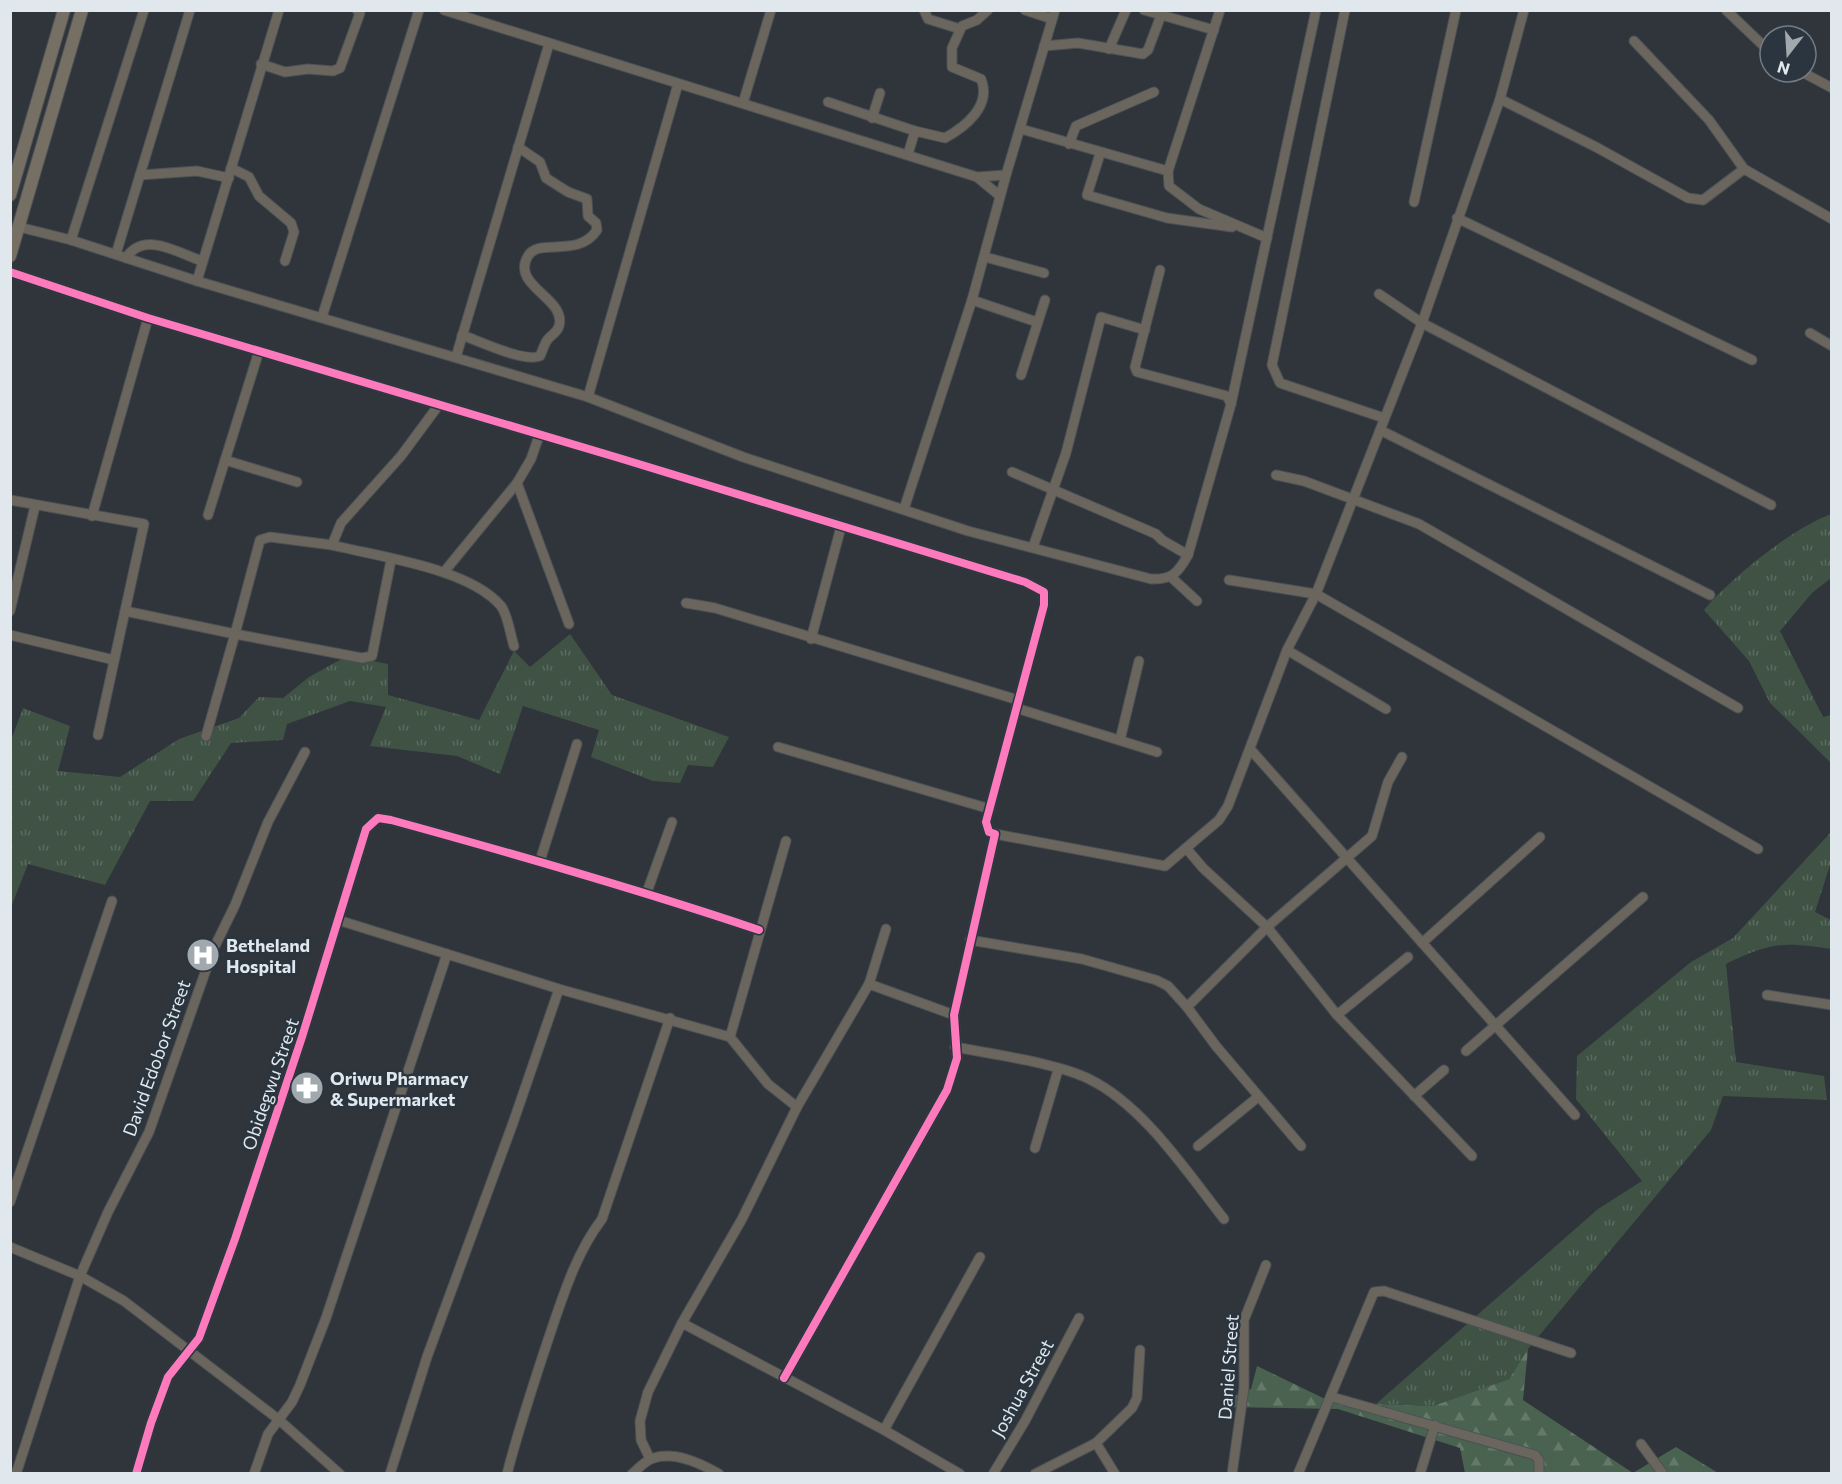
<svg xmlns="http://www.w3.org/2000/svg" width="1842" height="1484" viewBox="0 0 1842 1484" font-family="Commissioner,sans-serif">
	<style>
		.grass { fill: url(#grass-tufts) }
		.forest { fill: url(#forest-firs) }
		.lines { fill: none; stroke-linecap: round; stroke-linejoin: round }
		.minor-casing { stroke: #4c5156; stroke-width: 11 }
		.major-casing { stroke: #4c5156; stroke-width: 14 }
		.minor { stroke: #6a665e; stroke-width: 9 }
		.major { stroke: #766f64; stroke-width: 12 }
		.cycleway-casing { stroke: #2a353f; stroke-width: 11 }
		.cycleway { stroke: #fd7abc; stroke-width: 8 }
		.labels { text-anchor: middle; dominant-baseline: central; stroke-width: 5; stroke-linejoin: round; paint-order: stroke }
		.poi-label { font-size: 18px; font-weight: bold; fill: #e0e7ed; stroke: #2a353f; text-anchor: start }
		.street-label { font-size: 18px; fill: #e0e7ed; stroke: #2a353f }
	</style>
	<defs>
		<pattern id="grass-tufts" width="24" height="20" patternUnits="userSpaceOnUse" patternTransform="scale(1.5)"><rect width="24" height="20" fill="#3f5244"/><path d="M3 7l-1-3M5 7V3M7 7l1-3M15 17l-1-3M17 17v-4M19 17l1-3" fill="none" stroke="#5a6b5f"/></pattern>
		<pattern id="forest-firs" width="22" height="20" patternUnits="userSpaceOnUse" patternTransform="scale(1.5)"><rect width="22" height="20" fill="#4a6350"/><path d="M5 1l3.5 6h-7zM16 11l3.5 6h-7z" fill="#64796a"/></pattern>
	</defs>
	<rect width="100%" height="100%" fill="#2f353a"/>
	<g class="grass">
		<path d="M 1831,514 L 1831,578 L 1812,593 L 1780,631 L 1823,717 L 1831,715 L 1831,763 L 1770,703 L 1749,661 L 1704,610 C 1732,577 1791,529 1831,514 Z"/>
		<path d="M 570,634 L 612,695 L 729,737 L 713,767 L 688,765 L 680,783 L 653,781 L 591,757 L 599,730 L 523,706 L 500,774 L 457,756 L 370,746 L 386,707 L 350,701 L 287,724 L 283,740 L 231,743 L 193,801 L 150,801 L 105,885 L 28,864 L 11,907 L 10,743 L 23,708 L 70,726 L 58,771 L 120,777 L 179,739 L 239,718 L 259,697 L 283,698 L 309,677 L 347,656 L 388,664 L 388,695 L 479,720 L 514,651 L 530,667 Z"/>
		<path d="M 1831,832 L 1831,862 L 1815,912 L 1831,920 L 1831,949 C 1782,942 1772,942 1726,964 L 1736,1062 L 1824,1076 L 1827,1100 L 1723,1096 L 1711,1130 L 1528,1349 L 1509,1379 L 1433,1406 L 1376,1404 L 1598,1209 L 1642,1181 L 1576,1099 L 1577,1056 L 1691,962 L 1733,938 Z"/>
	</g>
	<path class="forest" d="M 1528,1349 L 1523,1400 L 1633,1473 L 1676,1447 L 1718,1473 L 1465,1473 L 1460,1448 L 1338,1409 L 1221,1407 L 1226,1399 L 1251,1389 L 1257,1366 L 1323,1398 L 1376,1404 L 1433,1406 L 1509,1379 Z"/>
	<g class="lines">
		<g class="minor-casing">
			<g id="minor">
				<path d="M 444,10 L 977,177 L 1000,196"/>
				<path d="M 924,10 L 928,19 L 960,29"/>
				<path d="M 1025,10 L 1052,19"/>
				<path d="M 1144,10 L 1214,30"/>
				<path d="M 1345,10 L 1272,365 L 1280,383 L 1384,418"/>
				<path d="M 1726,10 L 1770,52"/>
				<path d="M 1634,41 L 1709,120 L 1744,169 L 1832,219"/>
				<path d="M 1044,46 L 1078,43 L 1143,54 L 1148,50 L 1163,10"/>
				<path d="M 1109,49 L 1126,10"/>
				<path d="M 261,64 L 285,72 L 308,69 L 333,71 L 340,68 L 360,13 L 357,10"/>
				<path d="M 1802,72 L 1832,88"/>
				<path d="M 1500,99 L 1596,147 L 1688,198 L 1703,200 L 1744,169"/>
				<path d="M 828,102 L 915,131 L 945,138 C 965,127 992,106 981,79 L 952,67 L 952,48 L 962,26 L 977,20 L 988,10"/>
				<path d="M 743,103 L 771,10"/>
				<path d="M 872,118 L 880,93"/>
				<path d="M 1021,129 L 1168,171 L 1169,186 L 1199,209 L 1267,238"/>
				<path d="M 1069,144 L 1076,126 L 1154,92"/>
				<path d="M 908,154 L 915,131"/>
				<path d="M 1100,154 L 1087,195 L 1167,218 L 1232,227"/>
				<path d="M 231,168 L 249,177 L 259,196 L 291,223 L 294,232 L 285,261"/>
				<path d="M 1168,171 L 1220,10"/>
				<path d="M 140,175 L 197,171 L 229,178"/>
				<path d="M 977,177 L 1006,175"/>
				<path d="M 1414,202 L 1456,10"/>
				<path d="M 1457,218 L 1752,360"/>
				<path d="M 19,227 L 71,240 L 197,281 L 588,397 L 743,457 L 968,531 L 1151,579 C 1172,580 1178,573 1188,555 L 1231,404 L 1227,396 L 1137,372 L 1135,367 L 1160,270"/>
				<path d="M 71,240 L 144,10"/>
				<path d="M 116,254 L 190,10"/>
				<path d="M 985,257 L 1044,273"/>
				<path d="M 126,258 C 144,230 178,253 202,261"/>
				<path d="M 10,272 L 148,318 L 619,458 L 1025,582 L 1044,592 L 1044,605 L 986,822 L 989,832 L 995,834 L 954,1015 L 957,1058 L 947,1090 L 784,1378"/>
				<path d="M 197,281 L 279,10"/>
				<path d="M 1379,294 L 1422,323 L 1771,505"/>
				<path d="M 972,300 L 1037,322"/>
				<path d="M 322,317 L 419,10"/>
				<path d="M 1810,333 L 1832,346"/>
				<path d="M 462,335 C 479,341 525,363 540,356 C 543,350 544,344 548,339 C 552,334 557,333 559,326 C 567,298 510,286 528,256 C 539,237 578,259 597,230 L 596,223 L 588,216 L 587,199 L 568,192 L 546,178 L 540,162 L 518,147"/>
				<path d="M 456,357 L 549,44"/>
				<path d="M 1021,375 L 1045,300"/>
				<path d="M 588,397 L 678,84"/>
				<path d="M 1231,404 L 1316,10"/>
				<path d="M 1380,430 L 1710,595"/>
				<path d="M 225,460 L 297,482"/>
				<path d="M 1012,472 L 1156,534 L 1162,540 L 1188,555"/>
				<path d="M 1276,475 L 1304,481 L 1419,524 L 1738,708"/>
				<path d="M 517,483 L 569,624"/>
				<path d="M 10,500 L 144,524 L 125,611 L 235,634 L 260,540 L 270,537 L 332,545 L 341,523 L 401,456 L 438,406"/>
				<path d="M 904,509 L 972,300 L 1006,175 L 1055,10"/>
				<path d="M 208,515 L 259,351"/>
				<path d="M 92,516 L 148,318"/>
				<path d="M 332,545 C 379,557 469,568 501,606 C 508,615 510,634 514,646"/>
				<path d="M 1033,547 L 1066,453 L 1101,317 L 1145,330"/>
				<path d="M 444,572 L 517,483 L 531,459 L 539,436"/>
				<path d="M 1171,577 L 1197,601"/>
				<path d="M 1229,580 L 1316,594 L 1758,849"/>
				<path d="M 686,603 L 715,608 L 1018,700"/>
				<path d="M 10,611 L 35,506"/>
				<path d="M 10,635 L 114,660"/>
				<path d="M 811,639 L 841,527"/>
				<path d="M 1287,650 L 1386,709"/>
				<path d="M 1016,708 L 1157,752"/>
				<path d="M 98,735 L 125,611"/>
				<path d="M 206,736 L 235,634 L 362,658 L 372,656 L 391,560"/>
				<path d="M 1120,740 L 1139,661"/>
				<path d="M 778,747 L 990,809"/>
				<path d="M 1251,750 L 1575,1115"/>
				<path d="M 995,834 L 1165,866 L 1186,848 L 1203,868 L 1267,927 L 1337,1015 L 1472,1156"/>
				<path d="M 1186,848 L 1219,820 L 1228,806 L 1287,650 L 1316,594 L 1422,323 L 1500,99 L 1524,10"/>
				<path d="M 540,861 L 577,744"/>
				<path d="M 647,892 L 672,822"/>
				<path d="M 338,920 L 559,989 L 730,1037 L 768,1084 L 797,1107"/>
				<path d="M 970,940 L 1082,959 L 1156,980 L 1168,986 L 1187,1007 L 1267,927 L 1372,836 L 1388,782 L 1402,757"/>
				<path d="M 1422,943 L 1540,837"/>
				<path d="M 869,984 L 954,1015"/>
				<path d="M 1767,995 L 1832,1005"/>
				<path d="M 1187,1007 L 1216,1046 L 1301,1146"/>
				<path d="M 1337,1015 L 1408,957"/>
				<path d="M 730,1037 L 786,841"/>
				<path d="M 955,1047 C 991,1054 1057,1063 1089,1079 C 1143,1105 1187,1172 1224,1219"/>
				<path d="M 1466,1051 L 1643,897"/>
				<path d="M 1414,1096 L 1444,1070"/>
				<path d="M 1198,1146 L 1258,1097"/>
				<path d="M 1035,1148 L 1058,1070"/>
				<path d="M 10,1202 L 112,901"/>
				<path d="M 10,1247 L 80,1276 L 124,1301 L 278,1419 L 340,1474"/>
				<path d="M 682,1323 L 884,1430 L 960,1474"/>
				<path d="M 1332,1397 L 1535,1455 L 1539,1460 L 1539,1474"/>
				<path d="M 884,1430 L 980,1257"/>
				<path d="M 1641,1444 L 1663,1474"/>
				<path d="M 650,1459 L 641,1440 L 640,1421 L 648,1392 L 682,1323 L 742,1219 L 797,1107 L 869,984 L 886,929"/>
				<path d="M 16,1474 L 80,1276 L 108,1212 L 149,1132 L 213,950 L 235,905 L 268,822 L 305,752"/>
				<path d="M 136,1474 L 151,1423 L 168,1377 L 199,1338 L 235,1239 L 302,1037 L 366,829 L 378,818 L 391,820 C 515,854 637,889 759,930"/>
				<path d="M 254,1474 L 268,1434 L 292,1402 L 300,1385 L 326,1318 L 447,954"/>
				<path d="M 390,1474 L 427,1357 L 513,1123 L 559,989"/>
				<path d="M 507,1474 C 519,1427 534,1382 549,1337 C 563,1296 576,1253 602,1219 L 670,1018"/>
				<path d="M 632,1474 C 638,1469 644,1462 651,1459 C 673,1450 700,1463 719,1474"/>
				<path d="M 993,1474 L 1025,1421 L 1079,1318"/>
				<path d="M 1035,1474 L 1096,1443"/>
				<path d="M 1115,1474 L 1096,1443 L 1132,1408 L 1137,1398 L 1140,1350"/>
				<path d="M 1232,1474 L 1244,1388 L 1244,1320 L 1266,1265"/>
				<path d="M 1298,1474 L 1374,1292 L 1384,1291 L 1571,1353"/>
				<path d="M 1420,1474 L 1435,1425"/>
			</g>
		</g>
		<g class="major-casing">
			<g id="major">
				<path d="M 10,195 L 64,10"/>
				<path d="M 10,256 L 82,10"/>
			</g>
		</g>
		<use href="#minor" class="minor"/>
		<use href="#major" class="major"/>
		<g class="cycleway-casing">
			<g id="cycleway">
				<path d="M 10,272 L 148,318 L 619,458 L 1025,582 L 1044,592 L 1044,605 L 986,822 L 989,832 L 995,834 L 954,1015 L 957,1058 L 947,1090 L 784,1378"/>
				<path d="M 136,1474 L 151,1423 L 168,1377 L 199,1338 L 235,1239 L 302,1037 L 366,829 L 378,818 L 391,820 C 515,854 637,889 759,930"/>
			</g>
		</g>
		<use href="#cycleway" class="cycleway"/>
	</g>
	<defs>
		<g id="hospital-disc" transform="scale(1.725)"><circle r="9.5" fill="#a2a9ae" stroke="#2a353f"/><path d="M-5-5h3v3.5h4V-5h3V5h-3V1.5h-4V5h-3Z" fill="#fff"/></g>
		<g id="pharmacy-disc" transform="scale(1.725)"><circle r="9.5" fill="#a2a9ae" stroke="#2a353f"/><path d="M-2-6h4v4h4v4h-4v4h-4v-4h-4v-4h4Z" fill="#fff"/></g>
	</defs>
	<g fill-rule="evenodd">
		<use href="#hospital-disc" x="203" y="955"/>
		<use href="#pharmacy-disc" x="307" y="1088"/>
	</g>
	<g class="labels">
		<g class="poi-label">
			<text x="226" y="945">Betheland<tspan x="226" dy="21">Hospital</tspan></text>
			<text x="330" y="1078">Oriwu Pharmacy<tspan x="330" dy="21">&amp; Supermarket</tspan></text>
		</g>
		<g class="street-label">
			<text transform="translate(156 1058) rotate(-70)">David Edobor Street</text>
			<text transform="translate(270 1084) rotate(-71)">Obidegwu Street</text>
			<text transform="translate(1228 1367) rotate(-86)">Daniel Street</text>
			<text transform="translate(1022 1388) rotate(-61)">Joshua Street</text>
		</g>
	</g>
	<rect width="1842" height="1484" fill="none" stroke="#e0e7ed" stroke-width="24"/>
	<g transform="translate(1788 54) rotate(197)"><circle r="28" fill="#2a353f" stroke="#737c85" stroke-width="1.5"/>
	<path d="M0-4.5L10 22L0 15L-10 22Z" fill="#a2a9ae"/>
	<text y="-9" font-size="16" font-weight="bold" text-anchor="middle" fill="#e0e7ed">N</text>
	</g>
</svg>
